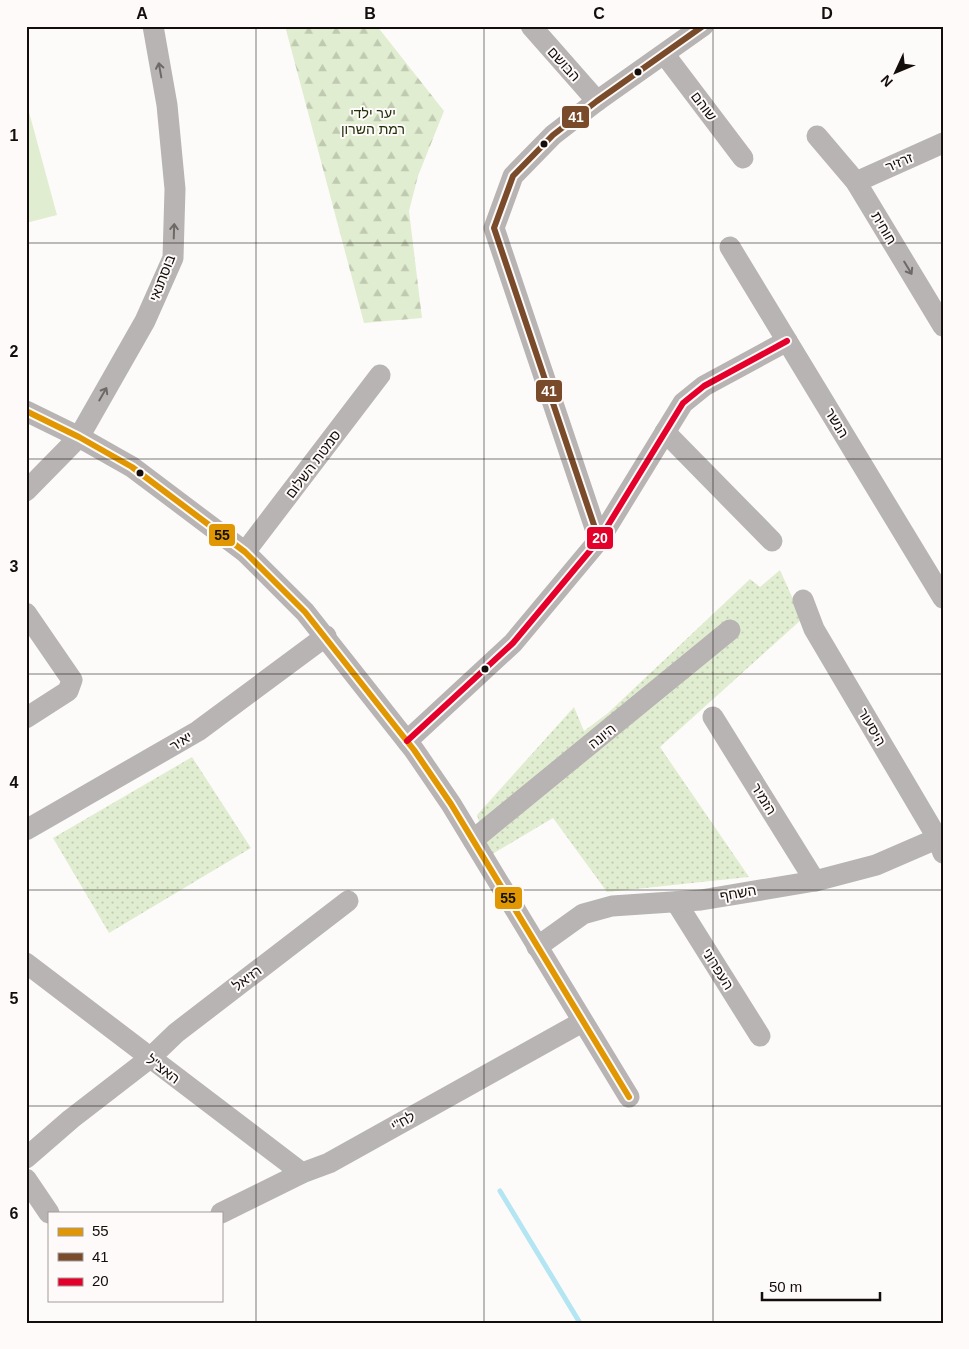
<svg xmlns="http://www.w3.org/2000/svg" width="969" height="1349" viewBox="0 0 969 1349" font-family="Helvetica,Heebo,sans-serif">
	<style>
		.green { fill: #e1edd0 }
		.forest { fill: url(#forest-firs) }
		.park { fill: url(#park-dots) }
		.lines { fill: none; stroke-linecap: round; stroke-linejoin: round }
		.stream { stroke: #b4e5f2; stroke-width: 5 }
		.minor { stroke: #b7b4b3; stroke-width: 21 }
		.bus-1-casing { stroke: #fefaf9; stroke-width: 10 }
		.bus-2-casing { stroke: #fefaf9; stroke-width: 10 }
		.bus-3-casing { stroke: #fefaf9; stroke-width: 10 }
		.bus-1 { stroke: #e09701; stroke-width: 6 }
		.bus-2 { stroke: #7a4b2a; stroke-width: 6 }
		.bus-3 { stroke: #e4002b; stroke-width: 6 }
		.oneway { stroke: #6d6967 }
		.grid { fill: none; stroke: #130e0b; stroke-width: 1; stroke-opacity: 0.55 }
		.bus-dot { fill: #130e0b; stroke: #fefaf9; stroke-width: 2 }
		.labels { text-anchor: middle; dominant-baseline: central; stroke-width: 4; stroke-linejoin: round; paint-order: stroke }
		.street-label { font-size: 14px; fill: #130e0b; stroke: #fefaf9 }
		.park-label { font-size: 14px; fill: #213009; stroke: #fefaf9 }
		.line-badge { stroke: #fefaf9; stroke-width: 2 }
		.badge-label { font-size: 14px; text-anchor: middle; font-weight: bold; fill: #fff }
		.pale-badge-label { font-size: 14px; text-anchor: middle; font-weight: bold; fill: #111 }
		.neatline { fill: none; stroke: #130e0b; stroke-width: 2 }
		.grid-label { font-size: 16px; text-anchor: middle; font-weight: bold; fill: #130e0b }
	</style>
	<defs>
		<pattern id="forest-firs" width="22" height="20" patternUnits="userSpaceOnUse" patternTransform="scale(1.25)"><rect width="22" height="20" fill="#e1edd0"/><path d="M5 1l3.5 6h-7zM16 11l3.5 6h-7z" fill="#c0cab1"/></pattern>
		<pattern id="park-dots" width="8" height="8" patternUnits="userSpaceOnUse" patternTransform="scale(1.25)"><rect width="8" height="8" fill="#e1edd0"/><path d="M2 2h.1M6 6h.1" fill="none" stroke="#c0cab1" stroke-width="1.8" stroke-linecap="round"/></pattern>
	</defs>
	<rect width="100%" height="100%" fill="#fdfbfa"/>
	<path class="green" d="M 26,101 L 57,215 L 26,223 Z"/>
	<path class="forest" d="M 285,26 L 377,26 L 444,111 L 418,176 L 409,211 L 422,318 L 364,323 Z"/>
	<g class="park">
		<path d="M 780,570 L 802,619 L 660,747 L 749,877 L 607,892 L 553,818 L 489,856 L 477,815 L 574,707 L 584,731 L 608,713 L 750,579 L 760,587 Z"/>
		<path d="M 192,757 L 251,848 L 109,933 L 53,838 Z"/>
	</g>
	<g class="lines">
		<path class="stream" d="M 500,1191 L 580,1323"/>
		<g class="minor">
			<path d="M 531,26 L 597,101"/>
			<path d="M 665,55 L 743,158"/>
			<path d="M 817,136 L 856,182 L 943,326"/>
			<path d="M 856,182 L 943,143"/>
			<path d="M 730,247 L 943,598"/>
			<path d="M 26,411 L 79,437 L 132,467 L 245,552 L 305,612 L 414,750 L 451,804 L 629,1097"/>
			<path d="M 665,432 L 772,541"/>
			<path d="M 26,491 L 79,437 L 145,321 L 173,258 L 175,189 L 167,105 L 153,26"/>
			<path d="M 599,540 L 494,228 L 513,176 L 553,135 L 597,101 L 703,26"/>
			<path d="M 245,552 L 380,375"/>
			<path d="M 803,600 L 814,629 L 938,839 L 943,853"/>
			<path d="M 26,613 L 72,680 L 68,691 L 26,718"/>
			<path d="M 713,717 L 815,881"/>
			<path d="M 407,741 L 513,643 L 599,540 L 683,403 L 704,386 L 787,341"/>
			<path d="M 26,830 L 198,731 L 326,636"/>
			<path d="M 473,840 L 730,630"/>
			<path d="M 676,902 L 760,1036"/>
			<path d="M 537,947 L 583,914 L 612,906 L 701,900 L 815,881 L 876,865 L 943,836"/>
			<path d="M 26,963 L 302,1173"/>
			<path d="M 26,1158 L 71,1119 L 150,1058 L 176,1033 L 348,901"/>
			<path d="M 26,1179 L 49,1213"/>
			<path d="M 221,1213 L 302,1173 L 329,1163 L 582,1022"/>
		</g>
		<g class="bus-1-casing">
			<path id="bus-1" d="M 26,411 L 79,437 L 132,467 L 245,552 L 305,612 L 414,750 L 451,804 L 629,1097"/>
		</g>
		<g class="bus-2-casing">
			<path id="bus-2" d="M 599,540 L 494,228 L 513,176 L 553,135 L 597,101 L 703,26"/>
		</g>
		<g class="bus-3-casing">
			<path id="bus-3" d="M 407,741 L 513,643 L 599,540 L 683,403 L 704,386 L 787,341"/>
		</g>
		<use href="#bus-1" class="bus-1"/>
		<use href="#bus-2" class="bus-2"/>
		<use href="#bus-3" class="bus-3"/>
	</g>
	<defs><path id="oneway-shaft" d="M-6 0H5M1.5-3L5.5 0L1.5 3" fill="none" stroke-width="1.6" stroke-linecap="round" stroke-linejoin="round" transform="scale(1.25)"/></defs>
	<g class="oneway">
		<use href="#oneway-shaft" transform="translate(160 70) rotate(-100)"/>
		<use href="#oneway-shaft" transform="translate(174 231) rotate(-88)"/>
		<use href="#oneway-shaft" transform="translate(908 268) rotate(59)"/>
		<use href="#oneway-shaft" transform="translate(103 394) rotate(-60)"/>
	</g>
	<path class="grid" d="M 256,26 L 256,1323M 484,26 L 484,1323M 713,26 L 713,1323M 26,243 L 943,243M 26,459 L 943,459M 26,674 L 943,674M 26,890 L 943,890M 26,1106 L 943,1106"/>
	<g class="bus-dot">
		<circle cx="638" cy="72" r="4.5"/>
		<circle cx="544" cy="144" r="4.5"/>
		<circle cx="140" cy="473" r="4.5"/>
		<circle cx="485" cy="669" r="4.5"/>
	</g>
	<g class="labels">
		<g class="street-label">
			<text transform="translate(564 64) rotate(48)">הבושם</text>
			<text transform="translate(704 106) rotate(53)">שוהם</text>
			<text transform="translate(899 162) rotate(-24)">זרזיר</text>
			<text transform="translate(884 228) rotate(59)">חוחית</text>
			<text transform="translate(162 278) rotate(-69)">בוסתנאי</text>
			<text transform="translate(837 423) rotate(59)">הנשר</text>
			<text transform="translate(313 464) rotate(-53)">סמטת השלום</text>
			<text transform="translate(872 727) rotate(60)">היסעור</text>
			<text transform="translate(602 736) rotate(-39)">היונה</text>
			<text transform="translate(181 741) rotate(-32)">יאיר</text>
			<text transform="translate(764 799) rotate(58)">הזמיר</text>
			<text transform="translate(738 893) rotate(-10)">השחף</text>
			<text transform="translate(718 969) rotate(58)">העפרוני</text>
			<text transform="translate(247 978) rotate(-37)">רזיאל</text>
			<text transform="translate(163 1069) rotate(37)">האצ"ל</text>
			<text transform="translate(403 1121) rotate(-29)">לח"י</text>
		</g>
		<g class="park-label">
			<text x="373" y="113">יער ילדי<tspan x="373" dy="16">רמת השרון</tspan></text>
		</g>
	</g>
	<g class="line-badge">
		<rect x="561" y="105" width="29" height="24" rx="5" fill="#7a4b2a"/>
		<rect x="535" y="379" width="28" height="24" rx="5" fill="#7a4b2a"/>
		<rect x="208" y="523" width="28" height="24" rx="5" fill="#e09701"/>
		<rect x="586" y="526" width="28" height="24" rx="5" fill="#e4002b"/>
		<rect x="494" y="886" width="29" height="24" rx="5" fill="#e09701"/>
	</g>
	<g class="badge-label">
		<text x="576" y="122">41</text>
		<text x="549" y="396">41</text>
		<text x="600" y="543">20</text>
	</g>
	<g class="pale-badge-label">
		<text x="222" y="540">55</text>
		<text x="508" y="903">55</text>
	</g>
	<rect width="969" height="1349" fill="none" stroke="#fefaf9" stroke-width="55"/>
	<rect x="48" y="1212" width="175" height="90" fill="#fefaf9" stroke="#a09c9a"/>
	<rect x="58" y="1228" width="25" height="8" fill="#e09701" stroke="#a09c9a"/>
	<text x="92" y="1236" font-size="15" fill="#130e0b">55</text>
	<rect x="58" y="1253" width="25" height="8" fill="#7a4b2a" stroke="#a09c9a"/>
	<text x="92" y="1262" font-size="15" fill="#130e0b">41</text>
	<rect x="58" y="1278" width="25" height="8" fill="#e4002b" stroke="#a09c9a"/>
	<text x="92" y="1286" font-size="15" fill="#130e0b">20</text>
	<g transform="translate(896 72) rotate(226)" stroke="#fefaf9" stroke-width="4" paint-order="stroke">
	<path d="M0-4L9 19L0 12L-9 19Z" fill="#130e0b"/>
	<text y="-8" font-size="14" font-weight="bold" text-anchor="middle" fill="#130e0b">N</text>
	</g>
	<path d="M762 1292v8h118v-8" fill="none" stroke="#130e0b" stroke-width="2.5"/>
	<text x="769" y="1292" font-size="15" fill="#130e0b" stroke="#fefaf9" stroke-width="4" paint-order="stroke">50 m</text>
	<rect x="28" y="28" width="914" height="1294" class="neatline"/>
	<g class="grid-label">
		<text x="142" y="19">A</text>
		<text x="370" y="19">B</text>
		<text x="599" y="19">C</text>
		<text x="827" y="19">D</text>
		<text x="14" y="141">1</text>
		<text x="14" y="357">2</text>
		<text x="14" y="572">3</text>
		<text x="14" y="788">4</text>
		<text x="14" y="1004">5</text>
		<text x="14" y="1219">6</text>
	</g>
</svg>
